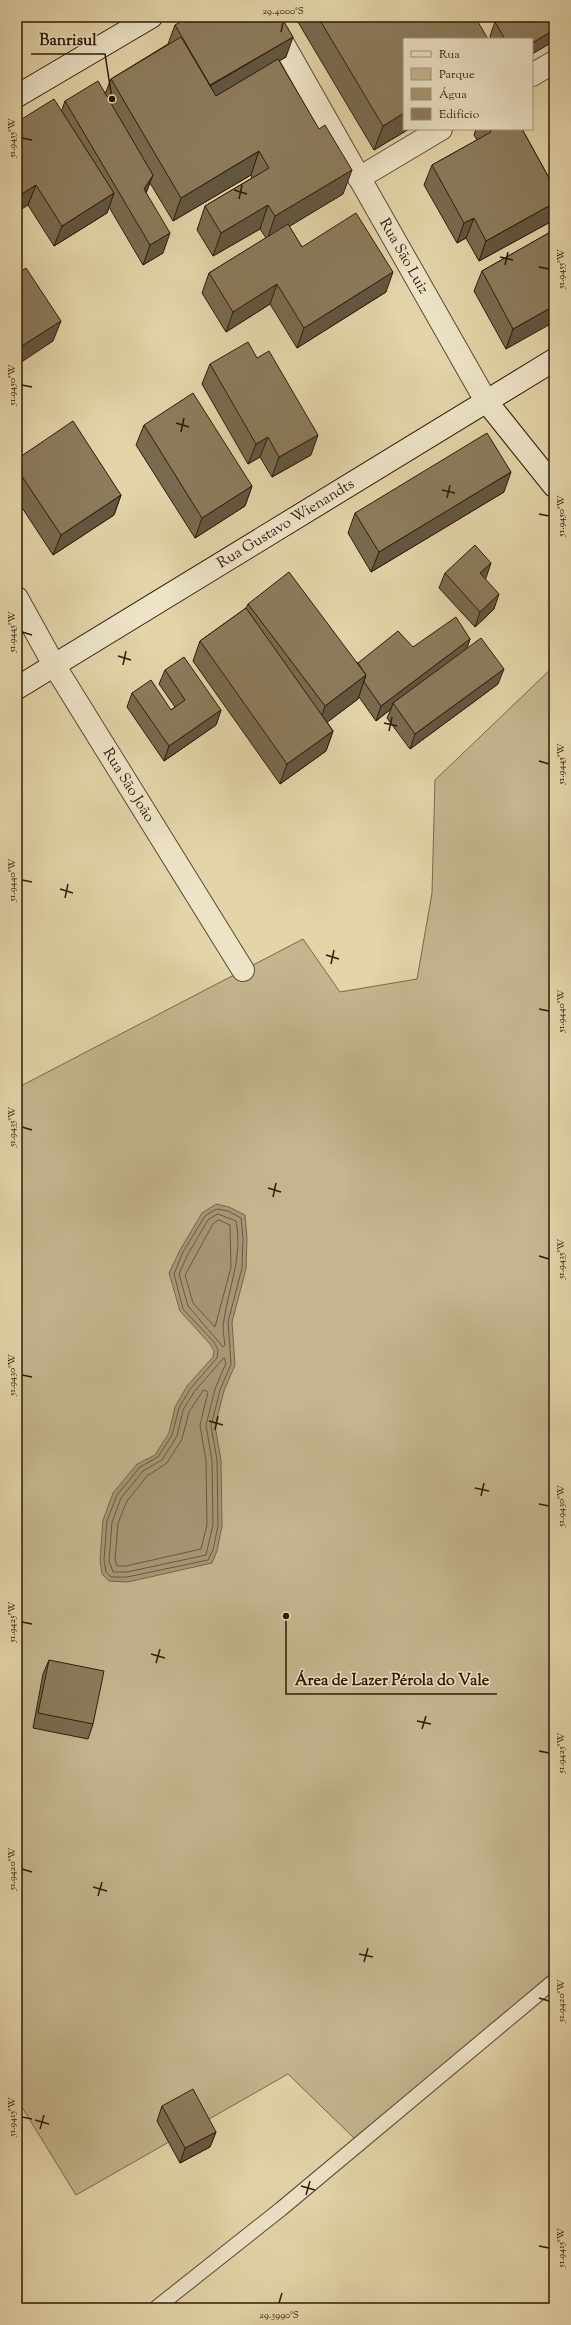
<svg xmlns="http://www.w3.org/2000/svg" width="571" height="2325" viewBox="0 0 571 2325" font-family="'Sorts Mill Goudy',serif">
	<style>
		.green { fill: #c4b58e; stroke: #79684c }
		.water { fill: #a59573; stroke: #756449 }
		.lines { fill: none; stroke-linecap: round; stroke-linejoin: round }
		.shore { stroke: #6a583e; stroke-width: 1 }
		.lane-casing { stroke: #5b4931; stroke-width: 16 }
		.street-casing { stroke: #5b4931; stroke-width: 24 }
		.secondary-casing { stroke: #2e1b09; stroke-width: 24 }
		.lane { stroke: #ede3c7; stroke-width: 14 }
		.street { stroke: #ede3c7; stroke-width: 22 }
		.secondary { stroke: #ede3c7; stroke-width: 22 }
		.wall { fill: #786a4f; stroke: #2e1b09 }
		.shaded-wall { fill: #625640; stroke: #2e1b09 }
		.building { fill: #8c7b5c; stroke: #2e1b09 }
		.ticks { fill: none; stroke: #2e1b09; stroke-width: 1.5 }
		.labels { text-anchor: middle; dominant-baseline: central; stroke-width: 3; stroke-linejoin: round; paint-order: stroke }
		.street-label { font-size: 15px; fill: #2e1b09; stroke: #ede3c7 }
		.leader { fill: none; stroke: #2e1b09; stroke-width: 1.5 }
		.callout-dot { fill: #2e1b09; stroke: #ede3c7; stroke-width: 1.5 }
		.callout-label { font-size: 16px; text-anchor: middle; font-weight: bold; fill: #2e1b09; stroke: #ede3c7; stroke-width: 3; stroke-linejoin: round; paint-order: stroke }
		.neatline { fill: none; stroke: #2e1b09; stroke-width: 1.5 }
		.ticks-label { font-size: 10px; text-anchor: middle; fill: #2e1b09 }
	</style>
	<rect width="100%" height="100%" fill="#e3d4a9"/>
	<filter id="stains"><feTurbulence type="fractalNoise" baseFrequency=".005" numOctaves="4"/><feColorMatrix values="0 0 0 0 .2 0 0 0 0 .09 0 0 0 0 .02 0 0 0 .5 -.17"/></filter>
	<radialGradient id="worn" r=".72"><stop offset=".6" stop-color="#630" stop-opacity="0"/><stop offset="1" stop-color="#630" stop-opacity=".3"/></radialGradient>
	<path class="green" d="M 554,666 L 554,1974 L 355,2139 L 288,2074 L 76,2195 L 17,2099 L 17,1088 L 303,939 L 340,992 L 417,979 L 432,893 L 435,780 Z"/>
	<path class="water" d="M 216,1204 L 229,1207 L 245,1215 L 247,1238 L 246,1269 L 232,1322 L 235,1365 L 224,1391 L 215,1426 L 221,1460 L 222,1526 L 217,1551 L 212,1563 L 128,1582 L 109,1581 L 102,1574 L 100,1561 L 103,1520 L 113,1493 L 137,1464 L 155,1455 L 169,1433 L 175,1407 L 187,1386 L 213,1357 L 214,1351 L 210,1344 L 180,1311 L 169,1273 L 180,1250 L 202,1213 Z"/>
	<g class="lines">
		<g class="shore">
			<path d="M 217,1209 L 228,1211 L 241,1218 L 243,1238 L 242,1268 L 228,1322 L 231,1364 L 220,1390 L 211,1426 L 217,1460 L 218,1526 L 213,1550 L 208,1560 L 127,1577 L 111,1577 L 106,1572 L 104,1560 L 107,1521 L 117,1495 L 140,1467 L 158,1457 L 172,1435 L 179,1408 L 190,1389 L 217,1358 L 218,1350 L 214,1342 L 183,1309 L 174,1274 L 183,1252 L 205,1216 Z"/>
			<path d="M 218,1214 L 236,1221 C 243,1256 229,1286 224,1320 C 222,1328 224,1337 225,1345 L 223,1347 L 188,1306 L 179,1274 L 188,1254 L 208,1220 Z"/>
			<path d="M 219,1220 L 230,1225 L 231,1267 L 215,1327 L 193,1303 L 185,1275 L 213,1224 Z"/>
			<path d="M 224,1358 L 226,1363 L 215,1389 L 206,1425 L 212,1461 L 213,1525 L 206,1555 L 127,1572 L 113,1572 L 109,1561 L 112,1522 L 121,1498 L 143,1471 L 162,1460 L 177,1436 L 183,1410 L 194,1392 Z"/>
			<path d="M 204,1390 L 208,1392 L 200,1425 L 206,1461 L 207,1525 L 201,1549 L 126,1566 L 117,1566 L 115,1560 L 118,1523 L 127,1501 L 147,1476 L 167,1463 L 182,1439 L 189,1412 Z"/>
		</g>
		<g class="lane-casing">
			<path id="lane" d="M 156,2308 L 281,2209 L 554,1981"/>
		</g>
		<g class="street-casing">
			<g id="street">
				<path id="s1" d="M 268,17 L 486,401"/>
				<path d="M 532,75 L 554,62"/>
				<path d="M 359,178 L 441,129"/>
				<path id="s2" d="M 17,598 L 54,665 L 243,970"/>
			</g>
		</g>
		<g class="secondary-casing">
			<g id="secondary">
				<path d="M 17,96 L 151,17"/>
				<path d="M 486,401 L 554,486"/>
				<path id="s3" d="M 17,688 L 554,360"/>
			</g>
		</g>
		<use href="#lane" class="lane"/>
		<use href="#street" class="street"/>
		<use href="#secondary" class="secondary"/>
	</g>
	<g class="wall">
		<path d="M 295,17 L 475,17 L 404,129 L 409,129 L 374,150 Z"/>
		<path d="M 554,17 L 554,41 L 532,54 L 532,39 L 491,39 L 490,36 L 495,22 Z"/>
		<path d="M 175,25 L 286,57 L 279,61 L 343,194 L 289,226 L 302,247 L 386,292 L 297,348 L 270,304 L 226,332 L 202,293 L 209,273 L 266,238 L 260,229 L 213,256 L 197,230 L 205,206 L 252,178 L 251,175 L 173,221 L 150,183 L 146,193 L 163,253 L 143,265 L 109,207 L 107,213 L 54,246 L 28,205 L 65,101 L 105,94 L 111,79 L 168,44 Z"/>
		<path d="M 476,129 L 522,129 L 554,187 L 554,220 L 479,261 L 466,238 L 457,243 L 424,185 L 432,165 L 477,140 L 474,135 Z"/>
		<path d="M 554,230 L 506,349 L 474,291 L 482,271 Z"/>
		<path d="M 210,364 L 311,455 L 272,477 L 260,457 L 248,464 L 202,384 Z"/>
		<path d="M 144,425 L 252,486 L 245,506 L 195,538 L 136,445 Z"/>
		<path d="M 17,459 L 121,495 L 114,515 L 53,555 L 17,500 Z"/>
		<path d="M 504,492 L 371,572 L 348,533 L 355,513 Z"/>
		<path d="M 491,563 L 485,578 L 494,609 L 475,627 L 439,588 L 445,573 Z"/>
		<path d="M 248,604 L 358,663 L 413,647 L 470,639 L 466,650 L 498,684 L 410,749 L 387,718 L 391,709 L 376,721 L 359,697 L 358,699 L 327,722 L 333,731 L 326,751 L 280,784 L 193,661 L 200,641 L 246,608 Z"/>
		<path d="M 165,670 L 221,710 L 216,725 L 164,761 L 127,707 L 132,693 L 171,710 L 175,707 L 159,684 Z"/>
		<path d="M 49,1660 L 93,1724 L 88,1739 L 33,1728 L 43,1674 Z"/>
		<path d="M 162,2106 L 216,2132 L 210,2147 L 180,2163 L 157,2121 Z"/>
	</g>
	<g class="shaded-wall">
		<path d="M 554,30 L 554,41 L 532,54 L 532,43 Z"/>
		<path d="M 293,37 L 286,57 L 202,106 L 210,86 Z"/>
		<path d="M 404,113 L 404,129 L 409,129 L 374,150 L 383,126 Z"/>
		<path d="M 259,151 L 251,175 L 173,221 L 181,198 Z"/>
		<path d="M 352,170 L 343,194 L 267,240 L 275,216 Z"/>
		<path d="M 153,175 L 145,195 L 144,189 Z"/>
		<path d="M 36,185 L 28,205 L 17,212 L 17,197 Z"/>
		<path d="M 114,193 L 107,213 L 54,246 L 62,226 Z"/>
		<path d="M 554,203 L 554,220 L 479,261 L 486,241 Z"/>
		<path d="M 268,205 L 260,229 L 213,256 L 221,233 Z"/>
		<path d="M 474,218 L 466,238 L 457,243 L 464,223 Z"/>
		<path d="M 170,233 L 163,253 L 143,265 L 150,245 Z"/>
		<path d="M 393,272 L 386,292 L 297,348 L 304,328 Z"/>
		<path d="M 277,284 L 270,304 L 226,332 L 233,312 Z"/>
		<path d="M 554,306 L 554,322 L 506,349 L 513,329 Z"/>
		<path d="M 61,321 L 53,341 L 17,365 L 17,349 Z"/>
		<path d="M 318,435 L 311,455 L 272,477 L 279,457 Z"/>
		<path d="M 268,437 L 260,457 L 248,464 L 256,444 Z"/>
		<path d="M 511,472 L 504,492 L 371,572 L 379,552 Z"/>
		<path d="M 252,486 L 245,506 L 195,538 L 202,518 Z"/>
		<path d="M 121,495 L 114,515 L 53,555 L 61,535 Z"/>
		<path d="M 491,563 L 486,578 L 475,588 L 480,573 Z"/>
		<path d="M 499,594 L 494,609 L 475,627 L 480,612 Z"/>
		<path d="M 470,639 L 465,654 L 393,703 L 391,709 L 376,721 L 381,706 Z"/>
		<path d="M 504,669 L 498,684 L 410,749 L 415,734 Z"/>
		<path d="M 366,675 L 358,699 L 317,730 L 325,706 Z"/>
		<path d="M 221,710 L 216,725 L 164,761 L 169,746 Z"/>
		<path d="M 333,731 L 326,751 L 280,784 L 287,764 Z"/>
		<path d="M 216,2132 L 210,2147 L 180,2163 L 185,2148 Z"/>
	</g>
	<g class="building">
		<path d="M 189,17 L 281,17 L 293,37 L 210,85 L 175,25 Z"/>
		<path d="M 318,17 L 475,17 L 488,39 L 404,39 L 404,113 L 383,126 Z"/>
		<path d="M 503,17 L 554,17 L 554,30 L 532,43 L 532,39 L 505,39 L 495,22 Z"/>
		<path d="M 181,37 L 216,96 L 278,59 L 319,129 L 325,125 L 352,170 L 275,216 L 268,205 L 221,233 L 205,206 L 269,168 L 259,151 L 181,198 L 111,79 Z"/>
		<path d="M 98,81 L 153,175 L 144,189 L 170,233 L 150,245 L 65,101 Z"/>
		<path d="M 54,99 L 114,193 L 62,226 L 36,185 L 17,197 L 17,122 Z"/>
		<path d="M 489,129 L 522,129 L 554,187 L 554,203 L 486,241 L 474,218 L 464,223 L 432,165 L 491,132 Z"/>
		<path d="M 356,213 L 393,272 L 304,328 L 277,284 L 233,312 L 209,273 L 288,224 L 302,247 Z"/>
		<path d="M 554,230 L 554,306 L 513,329 L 482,271 Z"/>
		<path d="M 26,268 L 61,321 L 17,349 L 17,274 Z"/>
		<path d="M 248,342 L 257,358 L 269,351 L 318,435 L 279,457 L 268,437 L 256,444 L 210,364 Z"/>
		<path d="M 193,393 L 252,486 L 202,518 L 144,425 Z"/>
		<path d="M 73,421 L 121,495 L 61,535 L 17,469 L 17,459 Z"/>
		<path d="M 487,433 L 511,472 L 379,552 L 355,513 Z"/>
		<path d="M 475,545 L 491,563 L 480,573 L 499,594 L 480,612 L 445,573 Z"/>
		<path d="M 289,572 L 366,675 L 325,706 L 248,604 Z"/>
		<path d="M 246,608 L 333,731 L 287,764 L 200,641 Z"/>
		<path d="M 456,617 L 470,639 L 381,706 L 364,682 L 366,675 L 358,663 L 398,631 L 413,647 Z"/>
		<path d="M 481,638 L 504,669 L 415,734 L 393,703 Z"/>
		<path d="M 184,657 L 221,710 L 169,746 L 132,693 L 151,680 L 171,710 L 185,700 L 165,670 Z"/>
		<path d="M 49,1660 L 104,1671 L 93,1724 L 38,1713 Z"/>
		<path d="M 193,2089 L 216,2132 L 185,2148 L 162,2106 Z"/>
	</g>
	<path class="ticks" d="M 281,32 L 283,22M 22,138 L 32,140M 234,190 L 247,194M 239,199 L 242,185M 500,257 L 513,260M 505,265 L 508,252M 539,267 L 549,269M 22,385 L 32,387M 176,423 L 189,427M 181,432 L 184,418M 442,490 L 455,493M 447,498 L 450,485M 539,514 L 549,516M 22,632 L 32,635M 118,656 L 131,660M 123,665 L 126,651M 384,723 L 397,726M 389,731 L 392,717M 539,761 L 549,764M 22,880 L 32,882M 60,889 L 73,893M 65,898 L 68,884M 326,955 L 339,959M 331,964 L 334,950M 539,1009 L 549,1011M 22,1127 L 32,1130M 268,1188 L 281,1192M 273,1197 L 276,1183M 539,1256 L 549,1259M 22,1375 L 32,1377M 209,1421 L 223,1425M 215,1430 L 218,1416M 475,1488 L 489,1491M 481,1496 L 484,1483M 539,1504 L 549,1506M 22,1622 L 32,1624M 151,1654 L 165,1658M 156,1663 L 160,1649M 417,1721 L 431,1724M 422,1729 L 426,1716M 539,1751 L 549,1753M 22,1869 L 32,1872M 93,1887 L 107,1891M 98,1896 L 102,1882M 359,1954 L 373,1957M 364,1962 L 368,1948M 539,1998 L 549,2001M 22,2117 L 32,2119M 35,2120 L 49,2124M 40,2129 L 44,2115M 301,2186 L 315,2190M 306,2195 L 310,2181M 539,2246 L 549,2248M 279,2303 L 282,2293"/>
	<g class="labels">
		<g class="street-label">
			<text stroke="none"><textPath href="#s1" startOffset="275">Rua São Luiz</textPath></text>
			<text stroke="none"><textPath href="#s3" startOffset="315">Rua Gustavo Wienandts</textPath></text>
			<text stroke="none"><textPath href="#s2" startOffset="218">Rua São João</textPath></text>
		</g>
	</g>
	<path class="leader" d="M112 99L105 54H31M286 1616L286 1694H497"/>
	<g class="callout-dot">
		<circle cx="112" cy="99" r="4"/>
		<circle cx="286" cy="1616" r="4"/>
	</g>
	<g class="callout-label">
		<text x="68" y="45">Banrisul</text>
		<text x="392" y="1685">Área de Lazer Pérola do Vale</text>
	</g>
	<rect width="571" height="2325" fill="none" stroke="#e3d4a9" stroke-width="44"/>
	<rect x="403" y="38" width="130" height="92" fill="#ede3c7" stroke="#a1937b"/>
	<rect x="411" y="51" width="20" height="6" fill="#ede3c7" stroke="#a1937b"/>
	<text x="439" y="58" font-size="12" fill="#2e1b09">Rua</text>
	<rect x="411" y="68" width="20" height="12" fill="#c4b58e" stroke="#a1937b"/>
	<text x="439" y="78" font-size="12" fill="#2e1b09">Parque</text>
	<rect x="411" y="88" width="20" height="12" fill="#a59573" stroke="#a1937b"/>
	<text x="439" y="98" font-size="12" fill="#2e1b09">Água</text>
	<rect x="411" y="108" width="20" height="12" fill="#8c7b5c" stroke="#a1937b"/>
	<text x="439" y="118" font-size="12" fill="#2e1b09">Edifício</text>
	<rect x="22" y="22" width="527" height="2281" class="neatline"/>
	<g class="ticks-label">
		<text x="283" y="14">29.4000°S</text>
		<text transform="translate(11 138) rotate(-90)" y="4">51.9455°W</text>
		<text transform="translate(560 269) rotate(-90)" y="4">51.9455°W</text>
		<text transform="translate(11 385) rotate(-90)" y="4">51.9450°W</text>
		<text transform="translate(560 516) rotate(-90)" y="4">51.9450°W</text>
		<text transform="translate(11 632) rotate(-90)" y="4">51.9445°W</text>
		<text transform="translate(560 764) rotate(-90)" y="4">51.9445°W</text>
		<text transform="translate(11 880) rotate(-90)" y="4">51.9440°W</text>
		<text transform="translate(560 1011) rotate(-90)" y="4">51.9440°W</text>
		<text transform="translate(11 1127) rotate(-90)" y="4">51.9435°W</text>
		<text transform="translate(560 1259) rotate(-90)" y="4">51.9435°W</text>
		<text transform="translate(11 1375) rotate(-90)" y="4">51.9430°W</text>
		<text transform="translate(560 1506) rotate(-90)" y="4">51.9430°W</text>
		<text transform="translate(11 1622) rotate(-90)" y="4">51.9425°W</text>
		<text transform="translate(560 1753) rotate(-90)" y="4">51.9425°W</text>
		<text transform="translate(11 1869) rotate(-90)" y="4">51.9420°W</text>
		<text transform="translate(560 2001) rotate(-90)" y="4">51.9420°W</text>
		<text transform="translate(11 2117) rotate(-90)" y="4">51.9415°W</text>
		<text transform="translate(560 2248) rotate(-90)" y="4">51.9415°W</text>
		<text x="279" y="2318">29.3990°S</text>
	</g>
	<rect width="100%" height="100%" filter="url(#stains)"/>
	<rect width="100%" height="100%" fill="url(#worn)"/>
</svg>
